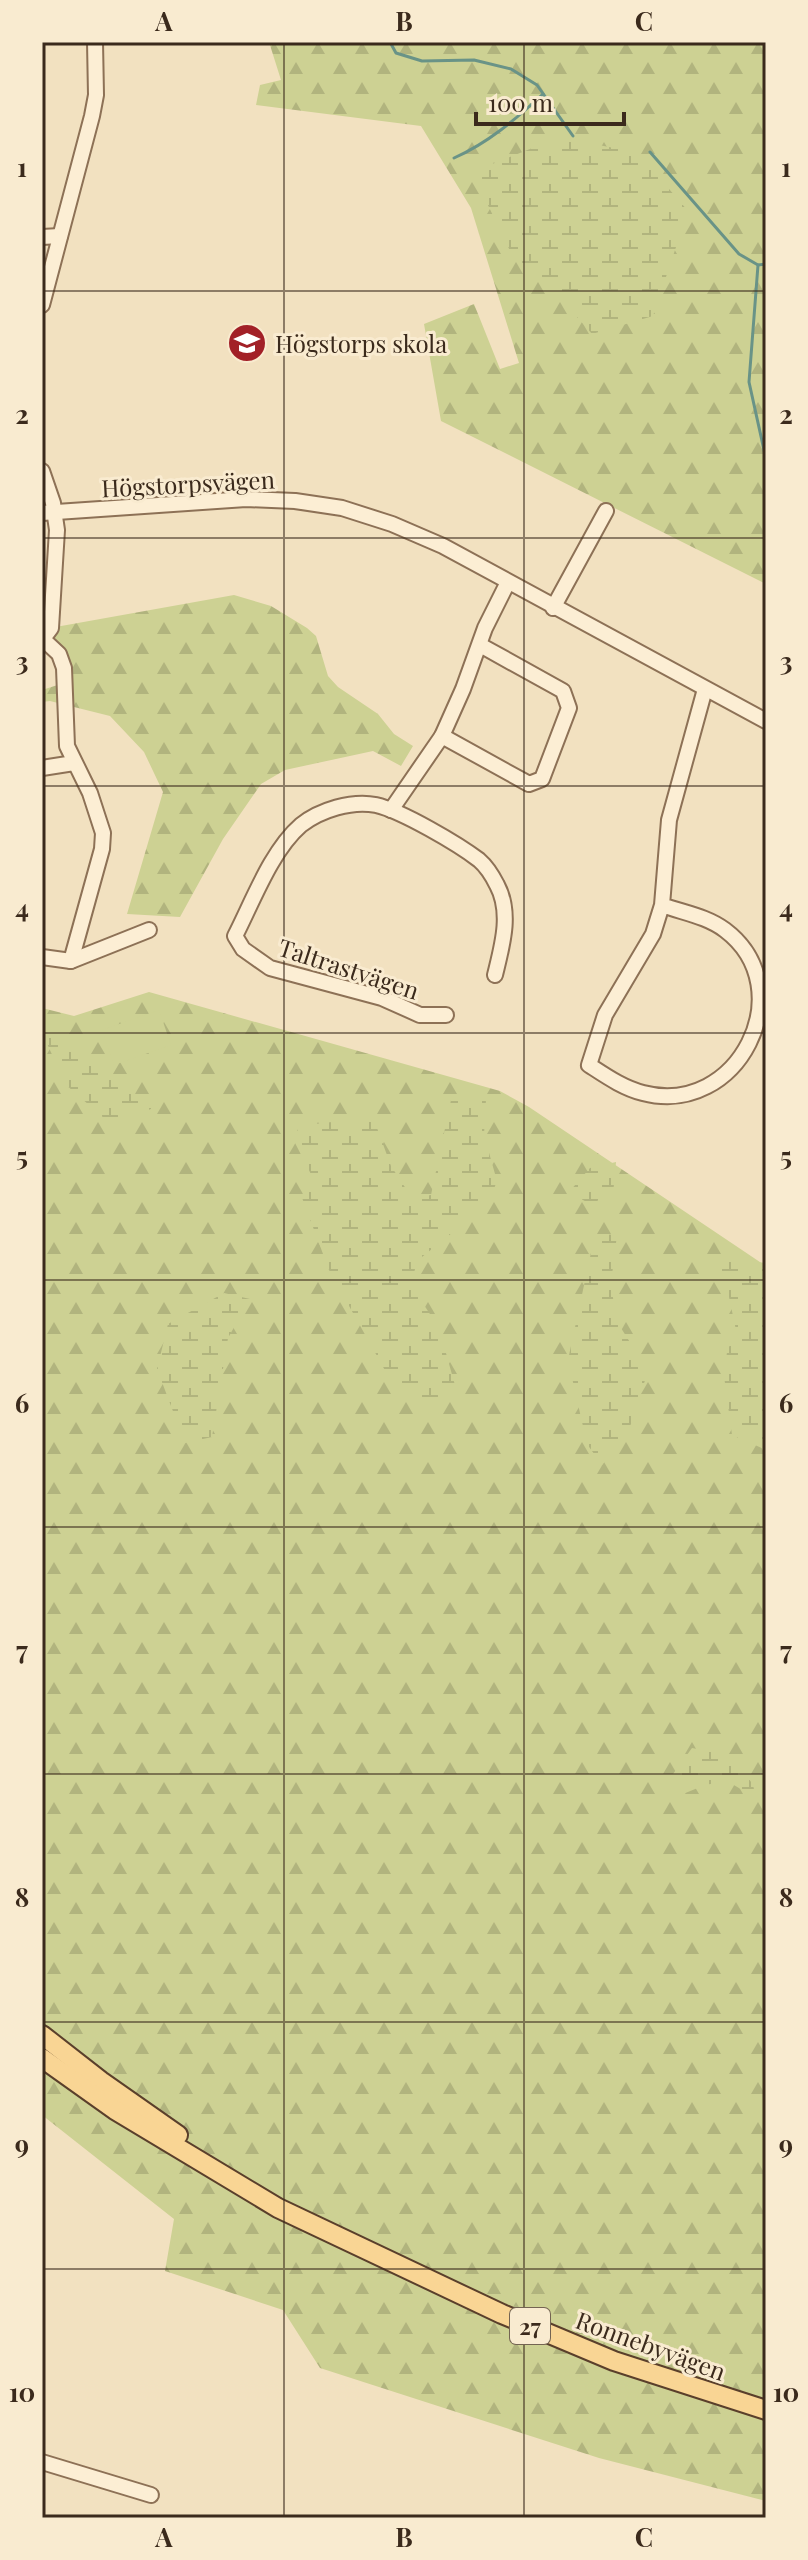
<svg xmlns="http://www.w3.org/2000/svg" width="808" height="2560" viewBox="0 0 808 2560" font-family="'Playfair Display',serif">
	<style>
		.forest { fill: url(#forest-firs) }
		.wetland { fill: url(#wetland-marsh) }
		.pitch { fill: #cdd193 }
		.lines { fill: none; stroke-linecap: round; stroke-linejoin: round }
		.stream { stroke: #699387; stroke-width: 3 }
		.minor-casing { stroke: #8d7156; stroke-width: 18 }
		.major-casing { stroke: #5a3f2b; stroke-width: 22 }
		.minor { stroke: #fceed4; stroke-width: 14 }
		.major { stroke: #f9d594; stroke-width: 18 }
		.grid { fill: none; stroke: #3b2a1c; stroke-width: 2; stroke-opacity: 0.55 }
		.labels { text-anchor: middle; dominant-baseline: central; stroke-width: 6; stroke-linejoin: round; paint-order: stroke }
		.shield { fill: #f9ebd0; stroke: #746452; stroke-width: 2 }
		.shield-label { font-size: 22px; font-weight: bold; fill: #3b2a1c }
		.poi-label { font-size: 24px; fill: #3b2a1c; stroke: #f9ebd0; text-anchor: start }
		.street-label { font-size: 24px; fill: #3b2a1c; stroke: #f9ebd0 }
		.neatline { fill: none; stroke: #3b2a1c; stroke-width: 3 }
		.grid-label { font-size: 26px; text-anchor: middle; font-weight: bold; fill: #3b2a1c }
	</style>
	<defs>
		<pattern id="forest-firs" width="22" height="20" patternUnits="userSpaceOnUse" patternTransform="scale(2)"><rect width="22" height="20" fill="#cdd193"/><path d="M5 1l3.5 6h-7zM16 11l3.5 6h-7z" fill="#b1b47e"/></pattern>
		<pattern id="wetland-marsh" width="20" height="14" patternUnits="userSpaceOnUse" patternTransform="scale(2)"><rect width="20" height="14" fill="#cdd193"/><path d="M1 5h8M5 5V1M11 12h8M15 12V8" fill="none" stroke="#b1b47e"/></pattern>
	</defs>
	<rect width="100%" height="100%" fill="#f2e1c0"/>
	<g class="forest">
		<path d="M 269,42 L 766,42 L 766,584 L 441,421 L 424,324 L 474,304 L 500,369 L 519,363 L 471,208 L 421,126 L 256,105 L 260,85 L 281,80 Z"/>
		<path d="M 234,595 L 271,606 L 307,628 L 316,636 L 328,676 L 338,687 L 378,714 L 394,734 L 413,746 L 401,766 L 373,751 L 285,770 L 261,784 L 223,839 L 180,917 L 127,914 L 163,792 L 144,752 L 110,716 L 50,701 L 42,702 L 42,690 L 67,682 L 63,654 L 50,628 Z"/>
		<path d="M 149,992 L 500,1091 L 529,1107 L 766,1266 L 766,2501 L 599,2458 L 320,2368 L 283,2310 L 165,2271 L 174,2219 L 42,2115 L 42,1008 L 74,1016 Z"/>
	</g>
	<g class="wetland">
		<path d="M 560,137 L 638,153 L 688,211 L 653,316 L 592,334 L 549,285 L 513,257 L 472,172 Z"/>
		<path d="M 42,1032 L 129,1089 L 153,1108 L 113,1126 L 65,1084 Z"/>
		<path d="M 486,1099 L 484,1135 L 497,1181 L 488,1204 L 417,1261 L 411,1285 L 439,1328 L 458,1396 L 422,1413 L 387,1374 L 329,1270 L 301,1195 L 316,1184 L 294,1141 L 299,1126 L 373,1117 L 391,1166 L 412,1198 L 431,1195 L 451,1100 Z"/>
		<path d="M 616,1162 L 613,1194 L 590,1204 L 569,1192 L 590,1168 Z"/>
		<path d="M 595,1234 L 617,1235 L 611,1283 L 616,1320 L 648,1371 L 627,1436 L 602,1465 L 587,1444 L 568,1360 Z"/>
		<path d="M 712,1258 L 766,1263 L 766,1450 L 732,1435 L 724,1376 L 727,1352 L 736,1330 L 729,1297 Z"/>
		<path d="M 224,1293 L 250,1299 L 228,1338 L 212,1437 L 185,1443 L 157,1369 L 168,1324 Z"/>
		<path d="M 692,1748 L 734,1756 L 753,1785 L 756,1798 L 727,1781 L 705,1785 L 683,1794 L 673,1774 Z"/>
	</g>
	<path class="pitch" d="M 159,1010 L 171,1045 L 114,1065 L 102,1030 Z"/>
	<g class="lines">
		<g class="stream">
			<path d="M 390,42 L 396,53 L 422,61 L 474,60 L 511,69 L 537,85 L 573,136"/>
			<path d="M 650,152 L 739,254 L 758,265 L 766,264"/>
			<path d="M 454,158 C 488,143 516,119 543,94"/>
			<path d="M 758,265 L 749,382 L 766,459"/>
		</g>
		<g class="minor-casing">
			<g id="minor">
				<path d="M 42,237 L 60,236"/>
				<path d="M 42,305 L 92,116 L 96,95 L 95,42"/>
				<path d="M 42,471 L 53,503 L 57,530 L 51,628 L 42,640"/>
				<path d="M 42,513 L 246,499 L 295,501 L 342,508 L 392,524 L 443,546 L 766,721"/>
				<path d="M 553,608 L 606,511"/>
				<path d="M 442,736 L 529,784 L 542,779 L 569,708 L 563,691 L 480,645"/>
				<path d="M 42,768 L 74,763"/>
				<path d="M 391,810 L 442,736 L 463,689 L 485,628 L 508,582"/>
				<path d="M 662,905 C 684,913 706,916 725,930 C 803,989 738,1118 643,1093 C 623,1088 606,1076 589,1065 L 605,1015 L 653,934 L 662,905 L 669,820 L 705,689"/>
				<path d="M 42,957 L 71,961 L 102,849 L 103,833 L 90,793 L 67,746 L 64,668 L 59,654 L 44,640"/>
				<path d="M 71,961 L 149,930"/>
				<path d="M 446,1015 L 420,1015 L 382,998 L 270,968 L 243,949 L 235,936 C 253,901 271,851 301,825 C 320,810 352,800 376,805 C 402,811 458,844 479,860 C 486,866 493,877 497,885 C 512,913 502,946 495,975"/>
				<path d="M 42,2462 L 151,2495"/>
			</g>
		</g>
		<g class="major-casing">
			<g id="major">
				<path d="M 42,2035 L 101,2081 L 178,2135"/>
				<path d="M 42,2058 L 115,2110 L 278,2208 L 502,2314 L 614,2361 L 766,2410"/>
			</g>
		</g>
		<use href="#minor" class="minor"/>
		<use href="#major" class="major"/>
	</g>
	<path class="grid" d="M 284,42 L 284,2518M 524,42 L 524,2518M 42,291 L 766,291M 42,538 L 766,538M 42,786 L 766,786M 42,1033 L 766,1033M 42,1280 L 766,1280M 42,1527 L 766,1527M 42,1774 L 766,1774M 42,2022 L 766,2022M 42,2269 L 766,2269"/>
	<defs>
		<g id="school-disc" transform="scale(2)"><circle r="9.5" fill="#a22027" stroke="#f9ebd0"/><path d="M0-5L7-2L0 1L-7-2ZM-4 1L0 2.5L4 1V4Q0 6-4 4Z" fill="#fff"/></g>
	</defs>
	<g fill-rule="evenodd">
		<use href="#school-disc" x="247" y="343"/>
	</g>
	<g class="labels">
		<rect class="shield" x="510" y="2308" width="40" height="36" rx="6"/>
		<g class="shield-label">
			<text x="530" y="2326">27</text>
		</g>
		<g class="poi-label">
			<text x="275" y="343">Högstorps skola</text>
		</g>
		<g class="street-label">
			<text transform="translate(188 483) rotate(-3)">Högstorpsvägen</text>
			<text transform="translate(349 968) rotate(18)">Taltrastvägen</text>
			<text transform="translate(651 2345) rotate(20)">Ronnebyvägen</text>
		</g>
	</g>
	<rect width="808" height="2560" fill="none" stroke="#f9ebd0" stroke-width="88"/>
	<path d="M476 112v12h148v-12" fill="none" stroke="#3b2a1c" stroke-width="4"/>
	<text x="488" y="112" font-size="24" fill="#3b2a1c" stroke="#f9ebd0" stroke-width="6" paint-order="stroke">100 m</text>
	<rect x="44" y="44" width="720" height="2472" class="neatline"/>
	<g class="grid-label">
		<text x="164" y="31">A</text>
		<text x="404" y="31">B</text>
		<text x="644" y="31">C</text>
		<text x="22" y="177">1</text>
		<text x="786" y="177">1</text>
		<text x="22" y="424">2</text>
		<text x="786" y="424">2</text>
		<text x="22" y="671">3</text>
		<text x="786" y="671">3</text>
		<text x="22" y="918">4</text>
		<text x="786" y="918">4</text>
		<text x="22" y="1166">5</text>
		<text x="786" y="1166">5</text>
		<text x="22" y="1413">6</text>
		<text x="786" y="1413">6</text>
		<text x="22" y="1660">7</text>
		<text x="786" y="1660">7</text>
		<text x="22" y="1907">8</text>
		<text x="786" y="1907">8</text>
		<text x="22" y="2154">9</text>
		<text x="786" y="2154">9</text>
		<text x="22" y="2402">10</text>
		<text x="786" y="2402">10</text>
		<text x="164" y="2547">A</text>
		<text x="404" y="2547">B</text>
		<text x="644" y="2547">C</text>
	</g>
</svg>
